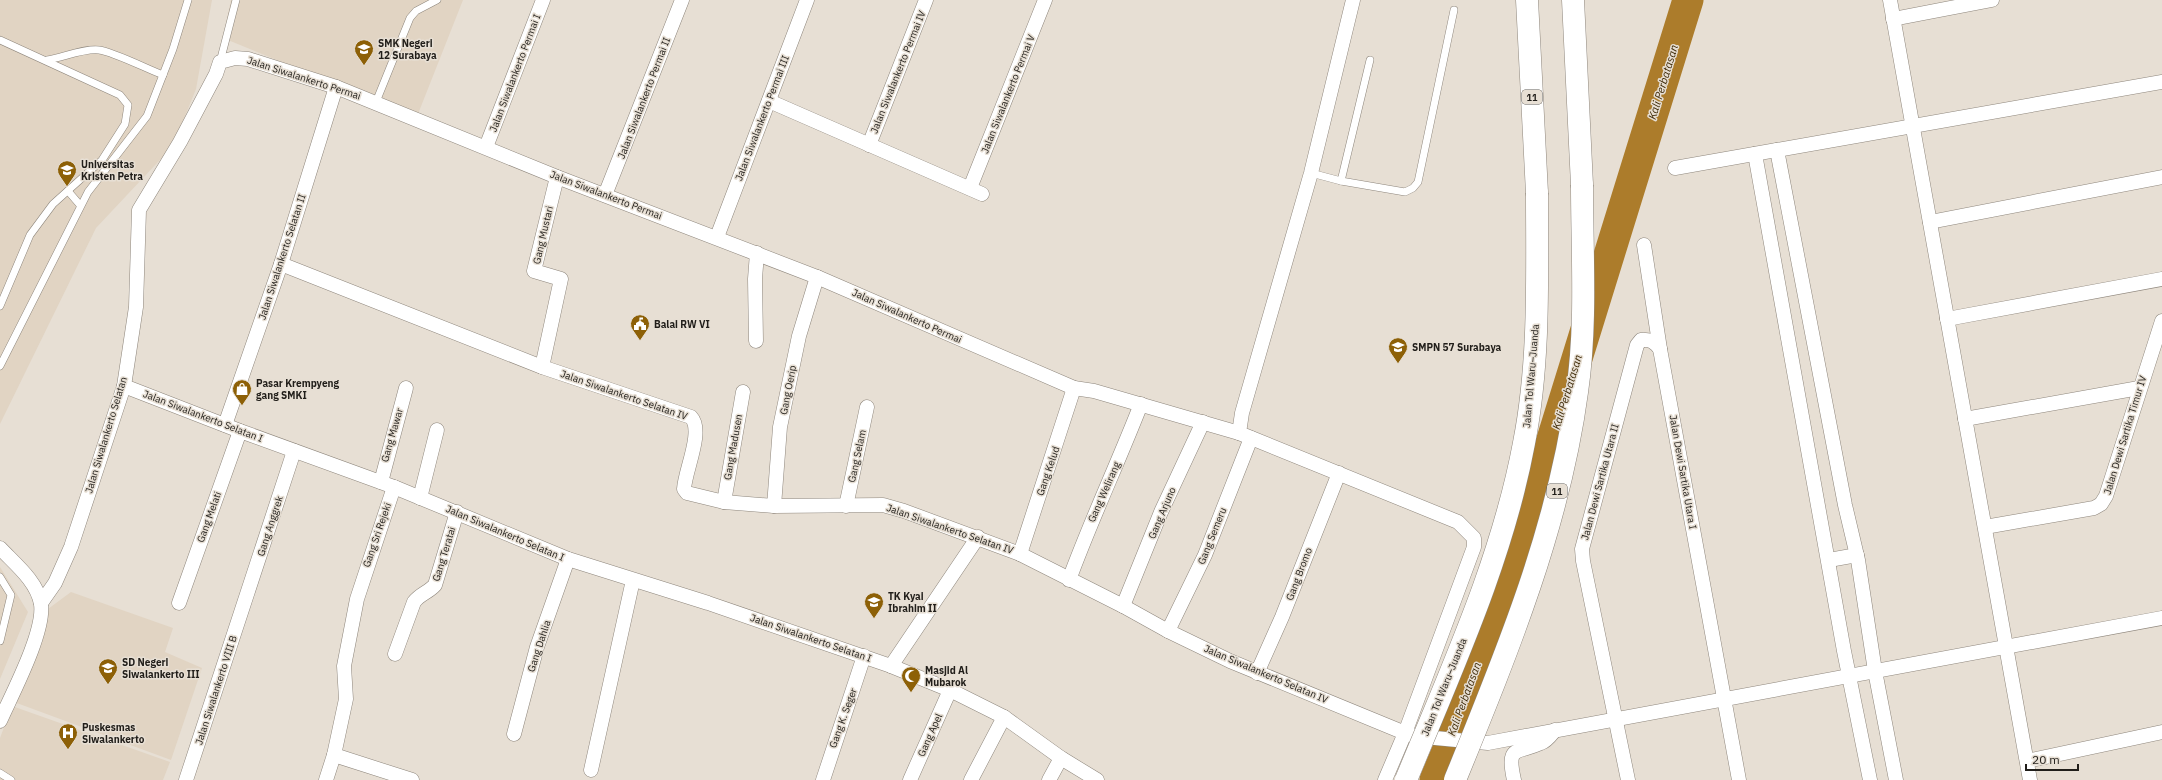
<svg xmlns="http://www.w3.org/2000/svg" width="2162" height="780" viewBox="0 0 2162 780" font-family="'IBM Plex Sans',sans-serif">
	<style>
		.built { fill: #e1d4c3 }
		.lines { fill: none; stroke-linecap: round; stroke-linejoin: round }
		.river { stroke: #ac7c2b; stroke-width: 31 }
		.service-casing { stroke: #8e867c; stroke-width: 8 }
		.minor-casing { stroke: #8e867c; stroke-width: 15 }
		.motorway-casing { stroke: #8e867c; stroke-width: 23 }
		.service { stroke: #fff; stroke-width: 7 }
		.minor { stroke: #fff; stroke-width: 14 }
		.motorway { stroke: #fff; stroke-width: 22 }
		.motorway-bridge-casing { stroke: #8e867c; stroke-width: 23; stroke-linecap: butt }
		.motorway-bridge { stroke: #fff; stroke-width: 22 }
		.labels { text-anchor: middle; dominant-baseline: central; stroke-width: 3; stroke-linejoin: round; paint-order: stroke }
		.shield { fill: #e7dfd4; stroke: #5c5852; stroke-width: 1 }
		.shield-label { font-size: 9px; font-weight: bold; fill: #211e1a }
		.poi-label { font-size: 10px; font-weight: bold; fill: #211e1a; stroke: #e7dfd4; text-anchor: start }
		.street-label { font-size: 10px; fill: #211e1a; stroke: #e7dfd4 }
		.water-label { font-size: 11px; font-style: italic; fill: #3d2906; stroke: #e7dfd4 }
	</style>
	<rect width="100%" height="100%" fill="#e7dfd4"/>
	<g class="built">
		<path d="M 0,0 L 212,0 L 196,89 L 173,146 L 96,228 L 0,424 Z"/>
		<path d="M 231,0 L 463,0 L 418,114 L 360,94 L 223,38 Z"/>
		<path d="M 0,567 L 28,612 L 0,679 Z"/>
		<path d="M 71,592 L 173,628 L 165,652 L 202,668 L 171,760 L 14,702 L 48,609 Z"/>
		<path d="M 12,706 L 170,762 L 163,780 L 0,780 L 0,738 Z"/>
	</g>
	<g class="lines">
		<path class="river" d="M 1435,780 L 1448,749 L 1522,536 L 1688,0"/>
		<g class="service-casing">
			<g id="service">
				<path d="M 0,40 L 120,95 L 128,105 L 125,124 L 102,160 L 53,204 L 30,235 L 0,306"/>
				<path d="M 47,60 C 62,58 84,48 99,50 C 114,52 147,69 163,75"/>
				<path d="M 220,62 L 236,0"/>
				<path d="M 376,102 L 410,18 L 416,11 L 437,0"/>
				<path d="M 1311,173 L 1341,181 L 1370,60"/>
				<path d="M 1341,181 L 1405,192 L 1413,188 L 1418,182 L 1454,10"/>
				<path d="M 68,191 L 80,205"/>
				<path d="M 0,366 L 88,192 L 147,116 L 173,49 L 188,0"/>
				<path d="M 0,577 L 11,595 L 0,641"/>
				<path d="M 0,773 L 11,780"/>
			</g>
		</g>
		<g class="minor-casing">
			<g id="minor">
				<path d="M 1353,0 L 1311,173 L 1242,413 L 1239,433 L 1458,522 L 1474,538 L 1474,547 L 1405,733 L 1385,780"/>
				<path d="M 1890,0 L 2030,780"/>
				<path d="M 1893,19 L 1992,0"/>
				<path d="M 769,101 L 982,194"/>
				<path d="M 869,145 L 926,0"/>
				<path d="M 486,147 L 543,0"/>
				<path d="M 1777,150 L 1845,505 L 1858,560 L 1875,671 L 1896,780"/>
				<path d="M 1755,154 L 1844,651 L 1870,780"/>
				<path d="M 1675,168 L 2162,82"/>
				<path d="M 970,188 L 1045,0"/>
				<path d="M 605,195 L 682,0"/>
				<path d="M 1930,222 L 2162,177"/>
				<path d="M 717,237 L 807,0"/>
				<path d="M 1644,245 L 1660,349 L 1739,780"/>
				<path d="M 281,264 L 542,367 L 691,417 C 704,431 685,470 684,489 L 687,493 L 724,502 L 774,506 L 883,505 L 904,511 L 1020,554 L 1123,606 L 1168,631 L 1230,661 L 1405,733 L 1414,736 L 1488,743 L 2162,618"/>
				<path d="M 1947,319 L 2162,279"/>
				<path d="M 756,341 L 755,279 L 757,253"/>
				<path d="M 542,367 L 561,279 L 534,271 L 557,177"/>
				<path d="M 124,386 L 240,431 L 394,487 L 568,559 L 708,603 L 891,666 L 950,690 L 1004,717 L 1061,758 L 1097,780"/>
				<path d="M 1965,419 L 2139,388"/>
				<path d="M 225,425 L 281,264 L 336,87"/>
				<path d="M 381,482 L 406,388"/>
				<path d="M 420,498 L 437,430"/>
				<path d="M 724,502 L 743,392"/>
				<path d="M 774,506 L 780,427 L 799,336 L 817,277"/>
				<path d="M 846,506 L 867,407"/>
				<path d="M 1985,527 L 2094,508 L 2101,504 L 2106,496 L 2162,321"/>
				<path d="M 0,548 C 15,564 37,581 41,604 C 45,632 12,694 0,721"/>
				<path d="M 1020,554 L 1074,388"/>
				<path d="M 1829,560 L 1857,555"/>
				<path d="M 1069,580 C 1091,520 1118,463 1141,404"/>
				<path d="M 41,603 L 55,583 L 71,547 L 124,386 L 136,307 L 139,210 L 180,142 L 216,74 L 220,62 L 235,58 L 248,59 L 336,87 L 557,177 L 817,277 L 1074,388 L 1094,391 L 1239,433"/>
				<path d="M 179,603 L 240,431"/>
				<path d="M 1123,606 L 1161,512 L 1203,422"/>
				<path d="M 1168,631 L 1205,555 L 1251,438"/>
				<path d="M 395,654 L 414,602 C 420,594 429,592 435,585 L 457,512"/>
				<path d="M 891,666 L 978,537"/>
				<path d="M 1257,673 L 1282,617 L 1339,473"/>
				<path d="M 514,734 L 537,647 L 568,559"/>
				<path d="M 334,755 L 412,780"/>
				<path d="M 2027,761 L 2162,732"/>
				<path d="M 591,770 L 633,580"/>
				<path d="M 186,780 L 294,451"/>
				<path d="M 326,780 L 334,755 L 346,699 L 344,666 L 357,599 L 394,487"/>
				<path d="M 823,780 L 864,656"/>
				<path d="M 910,780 L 950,690"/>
				<path d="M 971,780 L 1004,717"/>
				<path d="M 1049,780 L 1061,758"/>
				<path d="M 1514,780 C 1506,744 1517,754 1541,743 C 1547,741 1551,735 1555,730"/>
				<path d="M 1628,780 L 1583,561 L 1582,549 L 1637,345 L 1641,340 C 1650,339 1655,342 1660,349"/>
			</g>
		</g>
		<g class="motorway-casing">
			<g id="motorway">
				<path d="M 1527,0 L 1537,193"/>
				<path d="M 1573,0 L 1582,185"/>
			</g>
		</g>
		<use href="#service" class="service"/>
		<use href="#minor" class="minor"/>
		<use href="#motorway" class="motorway"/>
		<g class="motorway-bridge-casing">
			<g id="motorway-bridge">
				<path d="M 1406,780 C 1451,670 1502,561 1524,443 C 1540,362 1537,276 1537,193"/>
				<path d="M 1455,780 C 1506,655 1559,527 1577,392 C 1587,324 1582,254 1582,185"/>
			</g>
		</g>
		<use href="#motorway-bridge" class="motorway-bridge"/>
	</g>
	<defs>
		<g id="school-pin" transform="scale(1)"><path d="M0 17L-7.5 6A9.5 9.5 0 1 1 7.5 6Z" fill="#8d6007" stroke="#e7dfd4"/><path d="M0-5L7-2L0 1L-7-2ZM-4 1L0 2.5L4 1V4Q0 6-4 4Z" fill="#fff"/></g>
		<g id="university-pin" transform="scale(1)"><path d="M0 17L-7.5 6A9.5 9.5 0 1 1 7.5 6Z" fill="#8d6007" stroke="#e7dfd4"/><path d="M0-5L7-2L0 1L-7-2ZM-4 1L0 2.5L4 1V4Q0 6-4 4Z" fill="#fff"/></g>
		<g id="civic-pin" transform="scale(1)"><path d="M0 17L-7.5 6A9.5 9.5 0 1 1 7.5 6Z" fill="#8d6007" stroke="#e7dfd4"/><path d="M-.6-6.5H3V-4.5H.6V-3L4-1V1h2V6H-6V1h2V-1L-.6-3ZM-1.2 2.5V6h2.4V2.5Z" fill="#fff"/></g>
		<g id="shop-pin" transform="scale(1)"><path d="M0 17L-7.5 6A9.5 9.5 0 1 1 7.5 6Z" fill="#8d6007" stroke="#e7dfd4"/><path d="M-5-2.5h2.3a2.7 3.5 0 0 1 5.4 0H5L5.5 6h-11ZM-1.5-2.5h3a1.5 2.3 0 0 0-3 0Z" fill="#fff"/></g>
		<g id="mosque-pin" transform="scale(1)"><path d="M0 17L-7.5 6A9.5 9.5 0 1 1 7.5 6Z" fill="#8d6007" stroke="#e7dfd4"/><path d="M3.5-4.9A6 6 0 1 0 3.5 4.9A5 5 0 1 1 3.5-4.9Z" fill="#fff"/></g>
		<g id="hospital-pin" transform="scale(1)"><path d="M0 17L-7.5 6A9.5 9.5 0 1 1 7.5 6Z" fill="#8d6007" stroke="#e7dfd4"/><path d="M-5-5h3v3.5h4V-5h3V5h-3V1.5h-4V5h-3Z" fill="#fff"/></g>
	</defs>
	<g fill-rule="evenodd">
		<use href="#school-pin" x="364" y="49"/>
		<use href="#university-pin" x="67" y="170"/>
		<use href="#civic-pin" x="640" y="324"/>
		<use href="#school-pin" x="1398" y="347"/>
		<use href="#shop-pin" x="242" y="389"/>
		<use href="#school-pin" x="874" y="602"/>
		<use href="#school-pin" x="108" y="668"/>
		<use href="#mosque-pin" x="911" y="676"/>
		<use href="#hospital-pin" x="68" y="733"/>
	</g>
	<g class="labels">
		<g class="shield">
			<rect x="1522" y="90" width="20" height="14" rx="3"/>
			<rect x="1547" y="484" width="20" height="14" rx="3"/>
		</g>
		<g class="shield-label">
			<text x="1532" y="97">11</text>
			<text x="1557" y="491">11</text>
		</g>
		<g class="poi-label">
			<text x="378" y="43">SMK Negeri<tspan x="378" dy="12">12 Surabaya</tspan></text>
			<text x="81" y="164">Universitas<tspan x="81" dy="12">Kristen Petra</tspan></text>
			<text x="654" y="324">Balai RW VI</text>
			<text x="1412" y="347">SMPN 57 Surabaya</text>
			<text x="256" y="383">Pasar Krempyeng<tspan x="256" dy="12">gang SMKI</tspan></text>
			<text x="888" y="596">TK Kyai<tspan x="888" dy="12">Ibrahim II</tspan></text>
			<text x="122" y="662">SD Negeri<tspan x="122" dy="12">Siwalankerto III</tspan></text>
			<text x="925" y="670">Masjid Al<tspan x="925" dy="12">Mubarok</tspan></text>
			<text x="82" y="727">Puskesmas<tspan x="82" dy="12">Siwalankerto</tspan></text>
		</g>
		<g class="street-label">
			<text transform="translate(898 72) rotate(-68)">Jalan Siwalankerto Permai IV</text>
			<text transform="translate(515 73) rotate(-69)">Jalan Siwalankerto Permai I</text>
			<text transform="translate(304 78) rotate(18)">Jalan Siwalankerto Permai</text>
			<text transform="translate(1008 94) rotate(-68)">Jalan Siwalankerto Permai V</text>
			<text transform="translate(644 98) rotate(-69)">Jalan Siwalankerto Permai II</text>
			<text transform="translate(762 118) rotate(-69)">Jalan Siwalankerto Permai III</text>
			<text transform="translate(606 195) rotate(21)">Jalan Siwalankerto Permai</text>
			<text transform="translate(543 235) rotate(-77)">Gang Mustari</text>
			<text transform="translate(282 257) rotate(-72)">Jalan Siwalankerto Selatan II</text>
			<text transform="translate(907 316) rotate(24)">Jalan Siwalankerto Permai</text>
			<text transform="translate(1531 376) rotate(-85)">Jalan Tol Waru–Juanda</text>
			<text transform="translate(788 390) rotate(-79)">Gang Oerip</text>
			<text transform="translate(624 395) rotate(19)">Jalan Siwalankerto Selatan IV</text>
			<text transform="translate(203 416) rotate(21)">Jalan Siwalankerto Selatan I</text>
			<text transform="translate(106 435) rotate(-73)">Jalan Siwalankerto Selatan</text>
			<text transform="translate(392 435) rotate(-74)">Gang Mawar</text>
			<text transform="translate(2125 435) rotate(-73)">Jalan Dewi Sartika Timur IV</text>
			<text transform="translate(733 447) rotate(-80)">Gang Madusen</text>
			<text transform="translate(857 456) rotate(-78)">Gang Selam</text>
			<text transform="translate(1048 471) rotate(-71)">Gang Kelud</text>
			<text transform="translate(1683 472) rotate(80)">Jalan Dewi Sartika Utara I</text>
			<text transform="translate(1600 482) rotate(-75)">Jalan Dewi Sartika Utara II</text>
			<text transform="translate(1104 492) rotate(-66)">Gang Welirang</text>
			<text transform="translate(1162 513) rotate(-67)">Gang Arjuno</text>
			<text transform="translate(209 517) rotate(-70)">Gang Melati</text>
			<text transform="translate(270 526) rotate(-72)">Gang Anggrek</text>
			<text transform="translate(950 529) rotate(19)">Jalan Siwalankerto Selatan IV</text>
			<text transform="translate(505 533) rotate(23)">Jalan Siwalankerto Selatan I</text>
			<text transform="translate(377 535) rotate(-71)">Gang Sri Rejeki</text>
			<text transform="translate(1212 536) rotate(-68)">Gang Semeru</text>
			<text transform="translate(444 554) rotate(-73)">Gang Teratai</text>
			<text transform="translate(1299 574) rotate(-69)">Gang Bromo</text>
			<text transform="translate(811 638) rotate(19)">Jalan Siwalankerto Selatan I</text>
			<text transform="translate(539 646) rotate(-72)">Gang Dahlia</text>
			<text transform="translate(1266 674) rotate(23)">Jalan Siwalankerto Selatan IV</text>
			<text transform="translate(1444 687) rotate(-68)">Jalan Tol Waru–Juanda</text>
			<text transform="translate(216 690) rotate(-72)">Jalan Siwalankerto VIII B</text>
			<text transform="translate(843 718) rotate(-70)">Gang K. Seger</text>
			<text transform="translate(930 735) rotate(-66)">Gang Apel</text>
		</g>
		<g class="water-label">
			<text transform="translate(1663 82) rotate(-73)">Kali Perbatasan</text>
			<text transform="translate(1567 392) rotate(-73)">Kali Perbatasan</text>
			<text transform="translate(1464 699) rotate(-70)">Kali Perbatasan</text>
		</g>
	</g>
	<path d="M2026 764v6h52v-6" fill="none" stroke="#211e1a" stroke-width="2"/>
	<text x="2032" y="764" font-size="12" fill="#211e1a" stroke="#e7dfd4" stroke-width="3" paint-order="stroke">20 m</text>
</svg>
